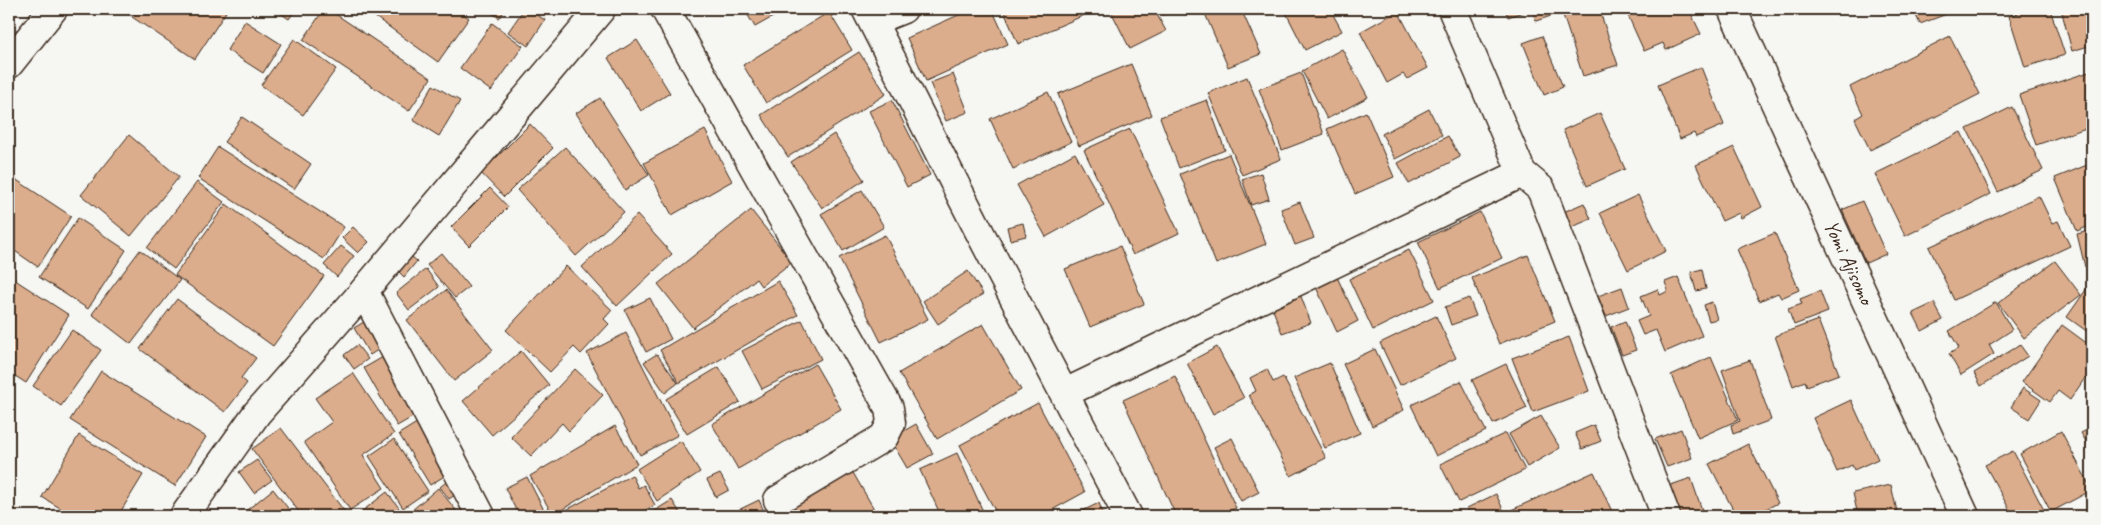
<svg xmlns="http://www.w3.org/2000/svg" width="2101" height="525" viewBox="0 0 2101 525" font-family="Caveat,sans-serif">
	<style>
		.building { fill: #dbad8c; stroke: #3b2a1e }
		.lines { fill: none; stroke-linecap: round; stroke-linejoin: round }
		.minor-casing { stroke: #3b2a1e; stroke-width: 31 }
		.minor { stroke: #f6f6f2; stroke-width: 28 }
		.labels { text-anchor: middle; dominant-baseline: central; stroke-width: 4; stroke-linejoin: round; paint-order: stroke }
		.street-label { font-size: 21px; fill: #3b2a1e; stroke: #f6f6f2 }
	</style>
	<rect width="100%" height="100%" fill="#f6f6f2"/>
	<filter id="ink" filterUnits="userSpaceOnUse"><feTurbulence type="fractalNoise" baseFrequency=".02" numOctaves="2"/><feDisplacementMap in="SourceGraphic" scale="10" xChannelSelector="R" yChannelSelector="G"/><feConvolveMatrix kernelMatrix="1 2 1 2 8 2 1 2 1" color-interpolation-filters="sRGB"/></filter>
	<g filter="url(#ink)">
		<g class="building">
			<path d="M 9,9 L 16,10 L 9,20 Z"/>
			<path d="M 138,9 L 222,9 L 226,12 L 195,59 L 132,17 Z"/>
			<path d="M 274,9 L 296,9 L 289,19 Z"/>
			<path d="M 324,9 L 328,9 L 431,78 L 409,111 L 303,40 Z"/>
			<path d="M 364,9 L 456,9 L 469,18 L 438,62 Z"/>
			<path d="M 486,9 L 506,9 L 499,18 Z"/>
			<path d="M 524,9 L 527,9 L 545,20 L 528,46 L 508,32 Z"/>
			<path d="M 744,9 L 787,9 L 755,27 Z"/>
			<path d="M 972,9 L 992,9 L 1008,44 L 926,81 L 907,38 Z"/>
			<path d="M 1003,9 L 1096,9 L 1096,10 L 1018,44 Z"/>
			<path d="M 1110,9 L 1154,9 L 1166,31 L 1130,49 Z"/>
			<path d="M 1160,9 L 1175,9 L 1163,15 Z"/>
			<path d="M 1203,9 L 1241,9 L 1261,54 L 1228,67 Z"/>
			<path d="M 1284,9 L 1330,9 L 1342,31 L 1305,50 Z"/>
			<path d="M 1505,9 L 1552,9 L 1554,15 L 1536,21 L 1532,9 L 1508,17 Z"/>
			<path d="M 1561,9 L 1599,9 L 1618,65 L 1583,76 Z"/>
			<path d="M 1625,9 L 1689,9 L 1701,34 L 1666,50 L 1663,43 L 1644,51 Z"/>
			<path d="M 1913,9 L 1960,9 L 1920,24 Z"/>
			<path d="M 2030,9 L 2050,9 L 2065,55 L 2025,67 L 2009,16 Z"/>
			<path d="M 2061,9 L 2092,9 L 2092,45 L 2072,51 Z"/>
			<path d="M 1398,11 L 1428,68 L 1407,79 L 1403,74 L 1387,83 L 1360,32 Z"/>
			<path d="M 829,12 L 852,50 L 766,103 L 743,65 Z"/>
			<path d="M 245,21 L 281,44 L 263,73 L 227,50 Z"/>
			<path d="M 492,23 L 523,46 L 491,91 L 460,68 Z"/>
			<path d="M 1542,36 L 1563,87 L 1544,95 L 1523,43 Z"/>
			<path d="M 1950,36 L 1980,94 L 1870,150 L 1855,119 L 1863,114 L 1850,87 Z"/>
			<path d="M 294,39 L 336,69 L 303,115 L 261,85 Z"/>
			<path d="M 637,40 L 670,93 L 641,111 L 608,58 Z"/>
			<path d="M 1342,49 L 1368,97 L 1327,119 L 1302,71 Z"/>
			<path d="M 859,52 L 886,94 L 788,157 L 761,115 Z"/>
			<path d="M 1131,64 L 1152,115 L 1079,146 L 1058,94 Z"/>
			<path d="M 1701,67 L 1724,125 L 1696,137 L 1694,133 L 1680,139 L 1658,85 Z"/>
			<path d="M 2092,71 L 2092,126 L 2036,145 L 2019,95 Z"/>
			<path d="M 1301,73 L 1324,134 L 1282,150 L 1259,89 Z"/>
			<path d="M 953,74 L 968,112 L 946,121 L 930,83 Z"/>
			<path d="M 1247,77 L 1281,159 L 1242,175 L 1208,93 Z"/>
			<path d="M 433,85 L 460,101 L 439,136 L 413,120 Z"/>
			<path d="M 1048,92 L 1071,142 L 1013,169 L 990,119 Z"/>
			<path d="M 600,98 L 649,175 L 625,190 L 576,113 Z"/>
			<path d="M 892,100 L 930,175 L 907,187 L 869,111 Z"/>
			<path d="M 1207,100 L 1225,150 L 1179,168 L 1160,117 Z"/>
			<path d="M 2012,107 L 2043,170 L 1998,192 L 1967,129 Z"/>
			<path d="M 1429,109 L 1442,135 L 1395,159 L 1382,134 Z"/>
			<path d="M 1366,112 L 1394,177 L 1355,194 L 1327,129 Z"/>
			<path d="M 1600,113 L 1625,169 L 1587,186 L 1563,130 Z"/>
			<path d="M 242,117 L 311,164 L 294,189 L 224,142 Z"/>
			<path d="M 530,124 L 553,148 L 504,197 L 481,173 Z"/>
			<path d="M 1130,129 L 1179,233 L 1133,255 L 1084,150 Z"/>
			<path d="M 705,130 L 732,181 L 672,215 L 644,163 Z"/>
			<path d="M 1961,132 L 1991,194 L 1905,236 L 1875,174 Z"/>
			<path d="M 834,134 L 864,180 L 822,208 L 791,162 Z"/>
			<path d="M 129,135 L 179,177 L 131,236 L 81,195 Z"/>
			<path d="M 1448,136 L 1460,157 L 1409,184 L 1398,163 Z"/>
			<path d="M 218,147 L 344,227 L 324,259 L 198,178 Z"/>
			<path d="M 565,147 L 624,212 L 576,256 L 517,190 Z"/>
			<path d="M 1734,147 L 1762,207 L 1741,218 L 1739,213 L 1722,221 L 1696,165 Z"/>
			<path d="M 1075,153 L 1104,205 L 1046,237 L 1017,185 Z"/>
			<path d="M 1229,154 L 1266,244 L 1216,264 L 1180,174 Z"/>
			<path d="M 2092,163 L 2092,225 L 2077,231 L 2055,178 Z"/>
			<path d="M 1261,173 L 1269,199 L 1251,205 L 1242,179 Z"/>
			<path d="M 9,175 L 71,216 L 38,267 L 9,247 Z"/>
			<path d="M 197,182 L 224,202 L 174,269 L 147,248 Z"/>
			<path d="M 490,188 L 508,207 L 469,246 L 451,227 Z"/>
			<path d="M 862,190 L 884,227 L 843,251 L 821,214 Z"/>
			<path d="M 1638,195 L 1666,251 L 1628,270 L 1600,213 Z"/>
			<path d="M 2039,196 L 2052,223 L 2058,221 L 2070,246 L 1954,300 L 1929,247 Z"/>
			<path d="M 1862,201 L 1886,254 L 1866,263 L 1842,210 Z"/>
			<path d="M 1300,202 L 1314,238 L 1295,245 L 1281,209 Z"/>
			<path d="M 1584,203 L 1591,219 L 1567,229 L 1559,214 Z"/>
			<path d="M 226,204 L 324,276 L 273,346 L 175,275 Z"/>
			<path d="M 751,210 L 792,262 L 761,286 L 756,279 L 693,328 L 658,284 Z"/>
			<path d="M 1480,212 L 1502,258 L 1440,288 L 1418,242 Z"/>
			<path d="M 637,215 L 672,254 L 617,306 L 582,267 Z"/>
			<path d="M 78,218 L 126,250 L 88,309 L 39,277 Z"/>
			<path d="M 1023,223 L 1026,236 L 1010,240 L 1007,227 Z"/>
			<path d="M 353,227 L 369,242 L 358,253 L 342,238 Z"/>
			<path d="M 2092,230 L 2092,265 L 2085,267 L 2077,234 Z"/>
			<path d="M 1775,233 L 1799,290 L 1781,298 L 1778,293 L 1759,301 L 1737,249 Z"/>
			<path d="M 885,235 L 928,319 L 881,342 L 839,258 Z"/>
			<path d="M 341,246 L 354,256 L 337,277 L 324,265 Z"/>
			<path d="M 1120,246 L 1144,304 L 1090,327 L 1065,269 Z"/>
			<path d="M 140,250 L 180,280 L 131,344 L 92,314 Z"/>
			<path d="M 1409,250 L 1434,300 L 1373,330 L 1349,279 Z"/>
			<path d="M 441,253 L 469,287 L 455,298 L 427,265 Z"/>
			<path d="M 408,254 L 417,261 L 404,277 L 396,269 Z"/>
			<path d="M 1528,255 L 1555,321 L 1499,344 L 1472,278 Z"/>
			<path d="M 2055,261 L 2081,295 L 2024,338 L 1998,303 Z"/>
			<path d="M 566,266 L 612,310 L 604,319 L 609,324 L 581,354 L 574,347 L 550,372 L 506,330 Z"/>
			<path d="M 426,269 L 439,287 L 409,310 L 396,293 Z"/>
			<path d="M 1702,269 L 1706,289 L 1696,291 L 1691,272 Z"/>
			<path d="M 968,271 L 983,294 L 938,324 L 923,301 Z"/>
			<path d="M 1335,273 L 1358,321 L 1337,332 L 1314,283 Z"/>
			<path d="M 9,276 L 69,315 L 26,383 L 9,372 Z"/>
			<path d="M 1678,277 L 1702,336 L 1665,352 L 1656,330 L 1643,335 L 1637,321 L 1649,316 L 1641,296 L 1658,289 L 1660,295 L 1668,291 L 1665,282 Z"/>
			<path d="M 778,281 L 798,315 L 679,383 L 660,350 Z"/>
			<path d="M 2092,281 L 2092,335 L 2067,317 Z"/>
			<path d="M 1297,286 L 1311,323 L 1282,333 L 1268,297 Z"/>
			<path d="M 1622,287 L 1629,307 L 1606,316 L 1598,296 Z"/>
			<path d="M 446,290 L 493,350 L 454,381 L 407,320 Z"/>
			<path d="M 1820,291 L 1828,312 L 1794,325 L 1788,309 L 1802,304 L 1800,299 Z"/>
			<path d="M 650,298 L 671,339 L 646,352 L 625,310 Z"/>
			<path d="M 1469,298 L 1476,316 L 1451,325 L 1445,307 Z"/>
			<path d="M 177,299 L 256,358 L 241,378 L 247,383 L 225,412 L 140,349 Z"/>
			<path d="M 1712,302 L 1717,319 L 1709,321 L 1704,305 Z"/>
			<path d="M 1996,302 L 2012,330 L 1989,345 L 1994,354 L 1961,375 L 1949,354 L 1959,348 L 1949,331 Z"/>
			<path d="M 1934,303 L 1943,320 L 1922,331 L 1913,313 Z"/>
			<path d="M 1436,316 L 1456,358 L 1400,385 L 1380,343 Z"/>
			<path d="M 372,317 L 387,344 L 370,355 L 354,328 Z"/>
			<path d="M 802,320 L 821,359 L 762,389 L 742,351 Z"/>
			<path d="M 1818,320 L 1839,374 L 1807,386 L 1805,381 L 1793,386 L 1775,336 Z"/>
			<path d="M 1625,321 L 1636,350 L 1622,355 L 1611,327 Z"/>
			<path d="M 983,324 L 1021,390 L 937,439 L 899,373 Z"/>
			<path d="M 2062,325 L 2092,347 L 2092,381 L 2091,383 L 2085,378 L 2070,400 L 2058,391 L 2050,402 L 2022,382 Z"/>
			<path d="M 72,330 L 101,350 L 61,406 L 33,386 Z"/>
			<path d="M 626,333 L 678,435 L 640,455 L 587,353 Z"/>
			<path d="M 1569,337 L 1589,391 L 1533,412 L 1512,358 Z"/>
			<path d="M 357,345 L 368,359 L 354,369 L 344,355 Z"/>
			<path d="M 2020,345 L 2028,356 L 1981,386 L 1974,373 Z"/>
			<path d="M 1217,347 L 1244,398 L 1213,414 L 1187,363 Z"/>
			<path d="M 1375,349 L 1404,410 L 1372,426 L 1343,364 Z"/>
			<path d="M 521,351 L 549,385 L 492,435 L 463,401 Z"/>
			<path d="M 390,353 L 423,411 L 397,426 L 364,368 Z"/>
			<path d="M 657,354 L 678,383 L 665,393 L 644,362 Z"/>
			<path d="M 1711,357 L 1738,420 L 1698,438 L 1671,375 Z"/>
			<path d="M 1750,360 L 1771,420 L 1733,434 L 1731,425 L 1740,421 L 1722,370 Z"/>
			<path d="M 1330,363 L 1360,433 L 1325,448 L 1294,378 Z"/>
			<path d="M 815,364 L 841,409 L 738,469 L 712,424 Z"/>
			<path d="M 1506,364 L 1527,408 L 1493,424 L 1472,380 Z"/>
			<path d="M 719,367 L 740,402 L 687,434 L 666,399 Z"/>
			<path d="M 575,369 L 603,395 L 569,431 L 562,423 L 531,456 L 511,437 Z"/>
			<path d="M 1267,369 L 1273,382 L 1283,377 L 1326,458 L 1291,476 L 1249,395 L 1256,391 L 1250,378 Z"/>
			<path d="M 101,371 L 206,437 L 175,486 L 70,420 Z"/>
			<path d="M 353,373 L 394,434 L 363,455 L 384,488 L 350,510 L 304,442 L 332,422 L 315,398 Z"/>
			<path d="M 1175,376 L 1236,508 L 1217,516 L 1176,516 L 1123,400 Z"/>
			<path d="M 1461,381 L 1486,431 L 1436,456 L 1411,405 Z"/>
			<path d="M 2023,388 L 2041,400 L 2029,419 L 2011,407 Z"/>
			<path d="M 1851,400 L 1878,459 L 1854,470 L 1852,465 L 1837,472 L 1813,418 Z"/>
			<path d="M 1038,403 L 1085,492 L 1041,516 L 998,516 L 960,445 Z"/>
			<path d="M 1541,416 L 1560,448 L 1527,467 L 1509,434 Z"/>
			<path d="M 423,419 L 454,470 L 430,485 L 399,434 Z"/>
			<path d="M 916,424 L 933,454 L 907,468 L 890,439 Z"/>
			<path d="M 1594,425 L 1601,441 L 1582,449 L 1575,433 Z"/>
			<path d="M 615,426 L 637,464 L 553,515 L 530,476 Z"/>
			<path d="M 2092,427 L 2092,452 L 2081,433 Z"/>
			<path d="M 281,428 L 348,516 L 302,516 L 252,449 Z"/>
			<path d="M 1681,429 L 1692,458 L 1667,467 L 1655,439 Z"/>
			<path d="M 2061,431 L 2092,490 L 2051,512 L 2020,454 Z"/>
			<path d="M 1506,433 L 1525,470 L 1459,502 L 1440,464 Z"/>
			<path d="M 79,435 L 143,475 L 118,516 L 73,516 L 42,497 Z"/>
			<path d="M 1232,438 L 1259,492 L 1241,501 L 1214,447 Z"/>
			<path d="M 394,439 L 428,491 L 403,508 L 369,456 Z"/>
			<path d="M 681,441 L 700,472 L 657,501 L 637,469 Z"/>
			<path d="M 1748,444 L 1778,503 L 1752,516 L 1747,509 L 1736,515 L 1709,464 Z"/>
			<path d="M 2013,451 L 2044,510 L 2032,516 L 2013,516 L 1985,465 Z"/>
			<path d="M 957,453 L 985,516 L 941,516 L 920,470 Z"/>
			<path d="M 257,460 L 272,480 L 254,493 L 239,472 Z"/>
			<path d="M 852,471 L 878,516 L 780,516 L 779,514 Z"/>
			<path d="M 1594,472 L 1614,516 L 1511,516 L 1509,511 Z"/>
			<path d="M 720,474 L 729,490 L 716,497 L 707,480 Z"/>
			<path d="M 632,475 L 638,488 L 644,485 L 655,505 L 634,516 L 555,516 Z"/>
			<path d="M 527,477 L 547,516 L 519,516 L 505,488 Z"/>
			<path d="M 451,478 L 461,491 L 449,499 L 440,487 Z"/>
			<path d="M 1691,478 L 1704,516 L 1679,516 L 1668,486 Z"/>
			<path d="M 1891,485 L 1898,516 L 1858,516 L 1853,493 Z"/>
			<path d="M 438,488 L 460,515 L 405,516 Z"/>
			<path d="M 273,489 L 294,516 L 239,516 L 257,502 Z"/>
			<path d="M 387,492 L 399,508 L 389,516 L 356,516 Z"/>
			<path d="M 2092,492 L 2092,504 L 2091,505 L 2086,496 Z"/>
			<path d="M 1496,494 L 1506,516 L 1471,516 L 1467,508 Z"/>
			<path d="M 672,500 L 682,516 L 646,516 Z"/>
			<path d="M 759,500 L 766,516 L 728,516 L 728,515 Z"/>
			<path d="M 1099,503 L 1104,516 L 1079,516 L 1078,513 Z"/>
			<path d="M 2092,508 L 2092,516 L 2076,516 Z"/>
			<path d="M 51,510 L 61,516 L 47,516 Z"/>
		</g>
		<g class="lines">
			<g class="minor-casing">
				<g id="minor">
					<path d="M 665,9 L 889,408 L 891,423 L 884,437 L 778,500"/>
					<path d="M 866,9 L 978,229 L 1128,516"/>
					<path d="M 1452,9 L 1522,173 L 1541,189 L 1666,516"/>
					<path d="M 1732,9 L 1965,516"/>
					<path d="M 873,21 L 903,9"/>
					<path d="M 9,64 L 53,9"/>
					<path d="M 364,291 L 481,516"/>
					<path d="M 1065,393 L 1522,173"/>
					<path d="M 184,516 L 257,413 L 364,291 L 601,9"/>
				</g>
			</g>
			<use href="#minor" class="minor"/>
		</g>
	</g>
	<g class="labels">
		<g class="street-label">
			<text transform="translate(1849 262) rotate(65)">Yomi Ajisomo</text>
		</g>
	</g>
	<rect width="2101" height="525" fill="none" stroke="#f6f6f2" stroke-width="30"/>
	<rect x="15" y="15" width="2071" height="495" fill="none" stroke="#3b2a1e" stroke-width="2" filter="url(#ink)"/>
</svg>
